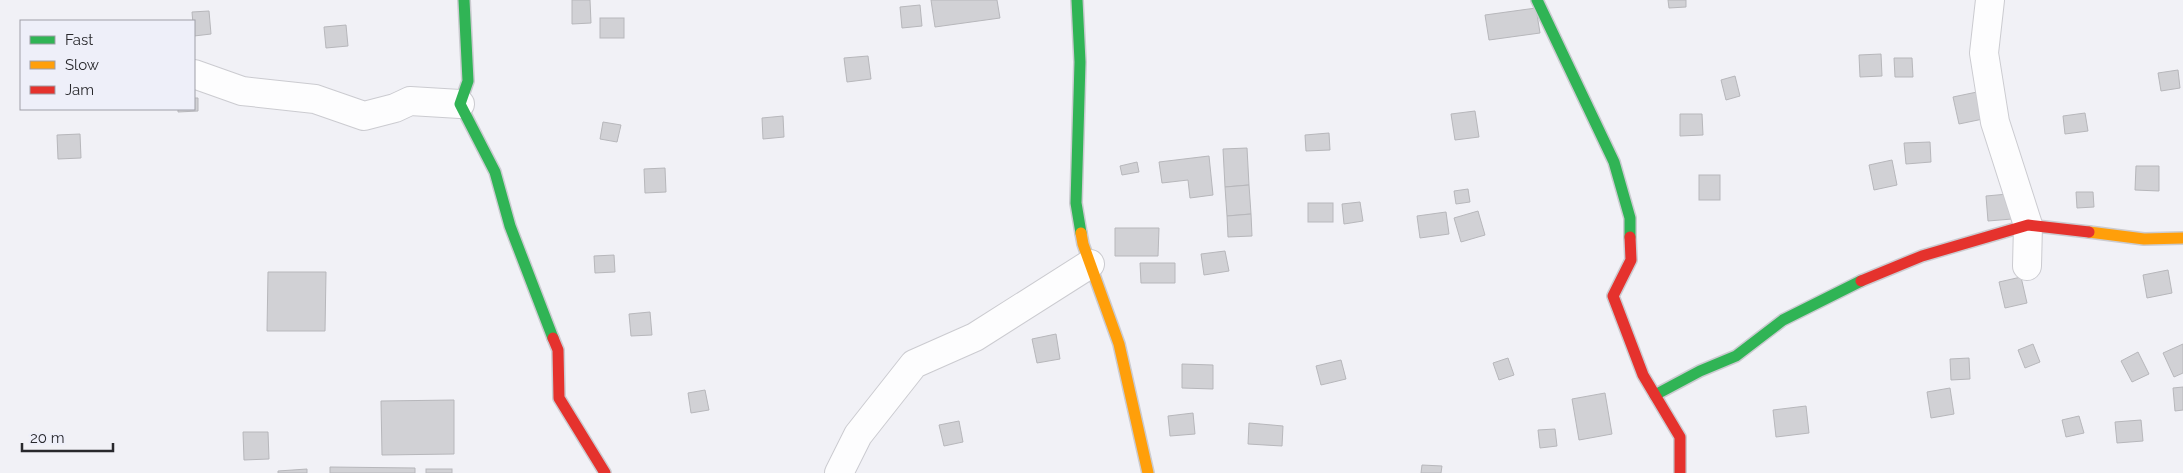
<svg xmlns="http://www.w3.org/2000/svg" width="2183" height="473" viewBox="0 0 2183 473" font-family="Raleway,sans-serif">
	<style>
		.building { fill: #d1d1d5; stroke: #b7b7bb }
		.lines { fill: none; stroke-linecap: round; stroke-linejoin: round }
		.street-casing { stroke: #cbcbd0; stroke-width: 30 }
		.fast-casing { stroke: #cbcbd0; stroke-width: 14 }
		.slow-casing { stroke: #cbcbd0; stroke-width: 14 }
		.jam-casing { stroke: #cbcbd0; stroke-width: 14 }
		.street { stroke: #fdfdfe; stroke-width: 28 }
		.fast { stroke: #30b455; stroke-width: 11 }
		.slow { stroke: #ff9f0a; stroke-width: 11 }
		.jam { stroke: #e5322d; stroke-width: 11 }
	</style>
	<rect width="100%" height="100%" fill="#f1f1f6"/>
	<g class="building">
		<path d="M 572,0 L 590,0 L 591,23 L 572,24 Z"/>
		<path d="M 931,0 L 997,0 L 1000,18 L 935,27 Z"/>
		<path d="M 1668,0 L 1686,0 L 1686,7 L 1669,8 Z"/>
		<path d="M 920,5 L 922,26 L 902,28 L 900,7 Z"/>
		<path d="M 1536,8 L 1540,33 L 1489,40 L 1485,15 Z"/>
		<path d="M 209,11 L 211,34 L 194,36 L 192,12 Z"/>
		<rect x="600" y="18" width="24" height="20"/>
		<path d="M 346,25 L 348,46 L 326,48 L 324,27 Z"/>
		<path d="M 1881,54 L 1882,76 L 1860,77 L 1859,55 Z"/>
		<path d="M 868,56 L 871,79 L 847,82 L 844,58 Z"/>
		<path d="M 1894,58 L 1912,58 L 1913,77 L 1895,77 Z"/>
		<path d="M 2178,70 L 2180,88 L 2161,91 L 2158,73 Z"/>
		<path d="M 1735,76 L 1740,96 L 1726,100 L 1721,80 Z"/>
		<path d="M 1977,92 L 1983,119 L 1959,124 L 1953,97 Z"/>
		<path d="M 194,98 L 198,98 L 198,111 L 178,112 L 178,109 L 194,109 Z"/>
		<path d="M 1475,111 L 1479,137 L 1455,140 L 1451,114 Z"/>
		<path d="M 2085,113 L 2088,131 L 2065,134 L 2063,116 Z"/>
		<path d="M 1680,114 L 1702,114 L 1703,135 L 1680,136 Z"/>
		<path d="M 783,116 L 784,137 L 763,139 L 762,118 Z"/>
		<path d="M 603,122 L 621,125 L 617,142 L 600,139 Z"/>
		<path d="M 1329,133 L 1330,150 L 1306,151 L 1305,135 Z"/>
		<path d="M 80,134 L 81,158 L 58,159 L 57,135 Z"/>
		<path d="M 1930,142 L 1931,162 L 1906,164 L 1904,143 Z"/>
		<path d="M 1247,148 L 1249,185 L 1225,187 L 1223,149 Z"/>
		<path d="M 1209,156 L 1213,195 L 1190,198 L 1188,180 L 1162,183 L 1159,162 Z"/>
		<path d="M 1892,160 L 1897,185 L 1874,190 L 1869,165 Z"/>
		<path d="M 1137,162 L 1139,172 L 1122,175 L 1120,166 Z"/>
		<path d="M 2136,166 L 2159,166 L 2159,191 L 2135,190 Z"/>
		<path d="M 665,168 L 666,192 L 645,193 L 644,169 Z"/>
		<rect x="1699" y="175" width="21" height="25"/>
		<path d="M 1249,185 L 1251,214 L 1227,216 L 1225,187 Z"/>
		<path d="M 1468,189 L 1470,202 L 1456,204 L 1454,191 Z"/>
		<path d="M 2076,192 L 2093,192 L 2094,207 L 2077,208 Z"/>
		<path d="M 2008,194 L 2012,219 L 1988,221 L 1986,196 Z"/>
		<path d="M 1360,202 L 1363,221 L 1344,224 L 1342,204 Z"/>
		<rect x="1308" y="203" width="25" height="19"/>
		<path d="M 1478,211 L 1485,235 L 1461,242 L 1454,218 Z"/>
		<path d="M 1446,212 L 1449,234 L 1420,238 L 1417,216 Z"/>
		<path d="M 1251,214 L 1252,236 L 1228,237 L 1227,216 Z"/>
		<path d="M 1115,228 L 1159,228 L 1158,256 L 1115,256 Z"/>
		<path d="M 1225,251 L 1229,271 L 1204,275 L 1201,254 Z"/>
		<path d="M 614,255 L 615,272 L 595,273 L 594,256 Z"/>
		<path d="M 1140,263 L 1175,263 L 1175,283 L 1141,283 Z"/>
		<path d="M 2168,270 L 2172,293 L 2147,298 L 2143,275 Z"/>
		<path d="M 268,272 L 326,272 L 325,331 L 267,331 Z"/>
		<path d="M 2021,277 L 2027,303 L 2005,308 L 1999,282 Z"/>
		<path d="M 650,312 L 652,335 L 631,336 L 629,314 Z"/>
		<path d="M 1056,334 L 1060,359 L 1037,363 L 1032,339 Z"/>
		<path d="M 2033,344 L 2040,362 L 2025,368 L 2018,350 Z"/>
		<path d="M 2183,344 L 2183,373 L 2174,377 L 2163,353 Z"/>
		<path d="M 2138,352 L 2149,374 L 2132,382 L 2121,361 Z"/>
		<path d="M 1508,358 L 1514,375 L 1499,380 L 1493,363 Z"/>
		<path d="M 1969,358 L 1970,379 L 1951,380 L 1950,359 Z"/>
		<path d="M 1341,360 L 1346,379 L 1321,385 L 1316,366 Z"/>
		<path d="M 1182,364 L 1213,365 L 1213,389 L 1182,388 Z"/>
		<path d="M 2183,387 L 2183,410 L 2175,411 L 2173,388 Z"/>
		<path d="M 1950,388 L 1954,414 L 1931,418 L 1927,392 Z"/>
		<path d="M 705,390 L 709,410 L 691,413 L 688,393 Z"/>
		<path d="M 1605,393 L 1612,434 L 1579,440 L 1572,399 Z"/>
		<path d="M 454,400 L 454,454 L 382,455 L 381,401 Z"/>
		<path d="M 1806,406 L 1809,433 L 1776,437 L 1773,410 Z"/>
		<path d="M 1193,413 L 1195,434 L 1170,436 L 1168,416 Z"/>
		<path d="M 2079,416 L 2084,433 L 2066,437 L 2062,420 Z"/>
		<path d="M 2141,420 L 2143,441 L 2117,443 L 2115,422 Z"/>
		<path d="M 959,421 L 963,442 L 944,446 L 939,425 Z"/>
		<path d="M 1249,423 L 1283,426 L 1282,446 L 1248,444 Z"/>
		<path d="M 1555,429 L 1557,446 L 1540,448 L 1538,430 Z"/>
		<path d="M 243,432 L 268,432 L 269,459 L 244,460 Z"/>
		<path d="M 1422,465 L 1442,466 L 1441,473 L 1421,473 Z"/>
		<path d="M 330,467 L 415,468 L 415,473 L 330,473 Z"/>
		<path d="M 307,469 L 307,473 L 278,473 L 278,471 Z"/>
		<rect x="426" y="469" width="26" height="4"/>
	</g>
	<g class="lines">
		<g class="street-casing">
			<g id="street">
				<path d="M 1990,0 L 1984,53 L 1995,122 L 2028,225 L 2027,266"/>
				<path d="M 194,74 L 242,91 L 315,99 L 364,116 L 395,108 L 410,101 L 460,104"/>
				<path d="M 839,473 L 858,435 L 914,364 L 975,337 L 1090,264"/>
			</g>
		</g>
		<g class="fast-casing">
			<g id="fast">
				<path d="M 464,0 L 468,81 L 460,104 L 495,172 L 510,226 L 553,338"/>
				<path d="M 1077,0 L 1080,62 L 1076,203 L 1081,233"/>
				<path d="M 1537,0 L 1614,162 L 1630,218 L 1630,237"/>
				<path d="M 1655,395 L 1700,371 L 1736,356 L 1783,320 L 1861,281"/>
			</g>
		</g>
		<g class="slow-casing">
			<g id="slow">
				<path d="M 2089,232 L 2144,239 L 2183,238"/>
				<path d="M 1081,233 L 1083,244 L 1119,344 L 1148,473"/>
			</g>
		</g>
		<g class="jam-casing">
			<g id="jam">
				<path d="M 1630,237 L 1631,260 L 1613,296 L 1643,375 L 1680,437 L 1680,473"/>
				<path d="M 1861,281 L 1922,256 L 2028,225 L 2089,232"/>
				<path d="M 553,338 L 558,350 L 559,398 L 605,473"/>
			</g>
		</g>
		<use href="#street" class="street"/>
		<use href="#fast" class="fast"/>
		<use href="#slow" class="slow"/>
		<use href="#jam" class="jam"/>
	</g>
	<rect x="20" y="20" width="175" height="90" fill="#eeeff9" stroke="#9f9fa7"/>
	<rect x="30" y="36" width="25" height="8" fill="#30b455" stroke="#9f9fa7"/>
	<text x="65" y="45" font-size="15" fill="#28282c">Fast</text>
	<rect x="30" y="61" width="25" height="8" fill="#ff9f0a" stroke="#9f9fa7"/>
	<text x="65" y="70" font-size="15" fill="#28282c">Slow</text>
	<rect x="30" y="86" width="25" height="8" fill="#e5322d" stroke="#9f9fa7"/>
	<text x="65" y="95" font-size="15" fill="#28282c">Jam</text>
	<path d="M22 443v8h91v-8" fill="none" stroke="#28282c" stroke-width="2.5"/>
	<text x="30" y="443" font-size="15" fill="#28282c" stroke="#eeeff9" stroke-width="4" paint-order="stroke">20 m</text>
</svg>
